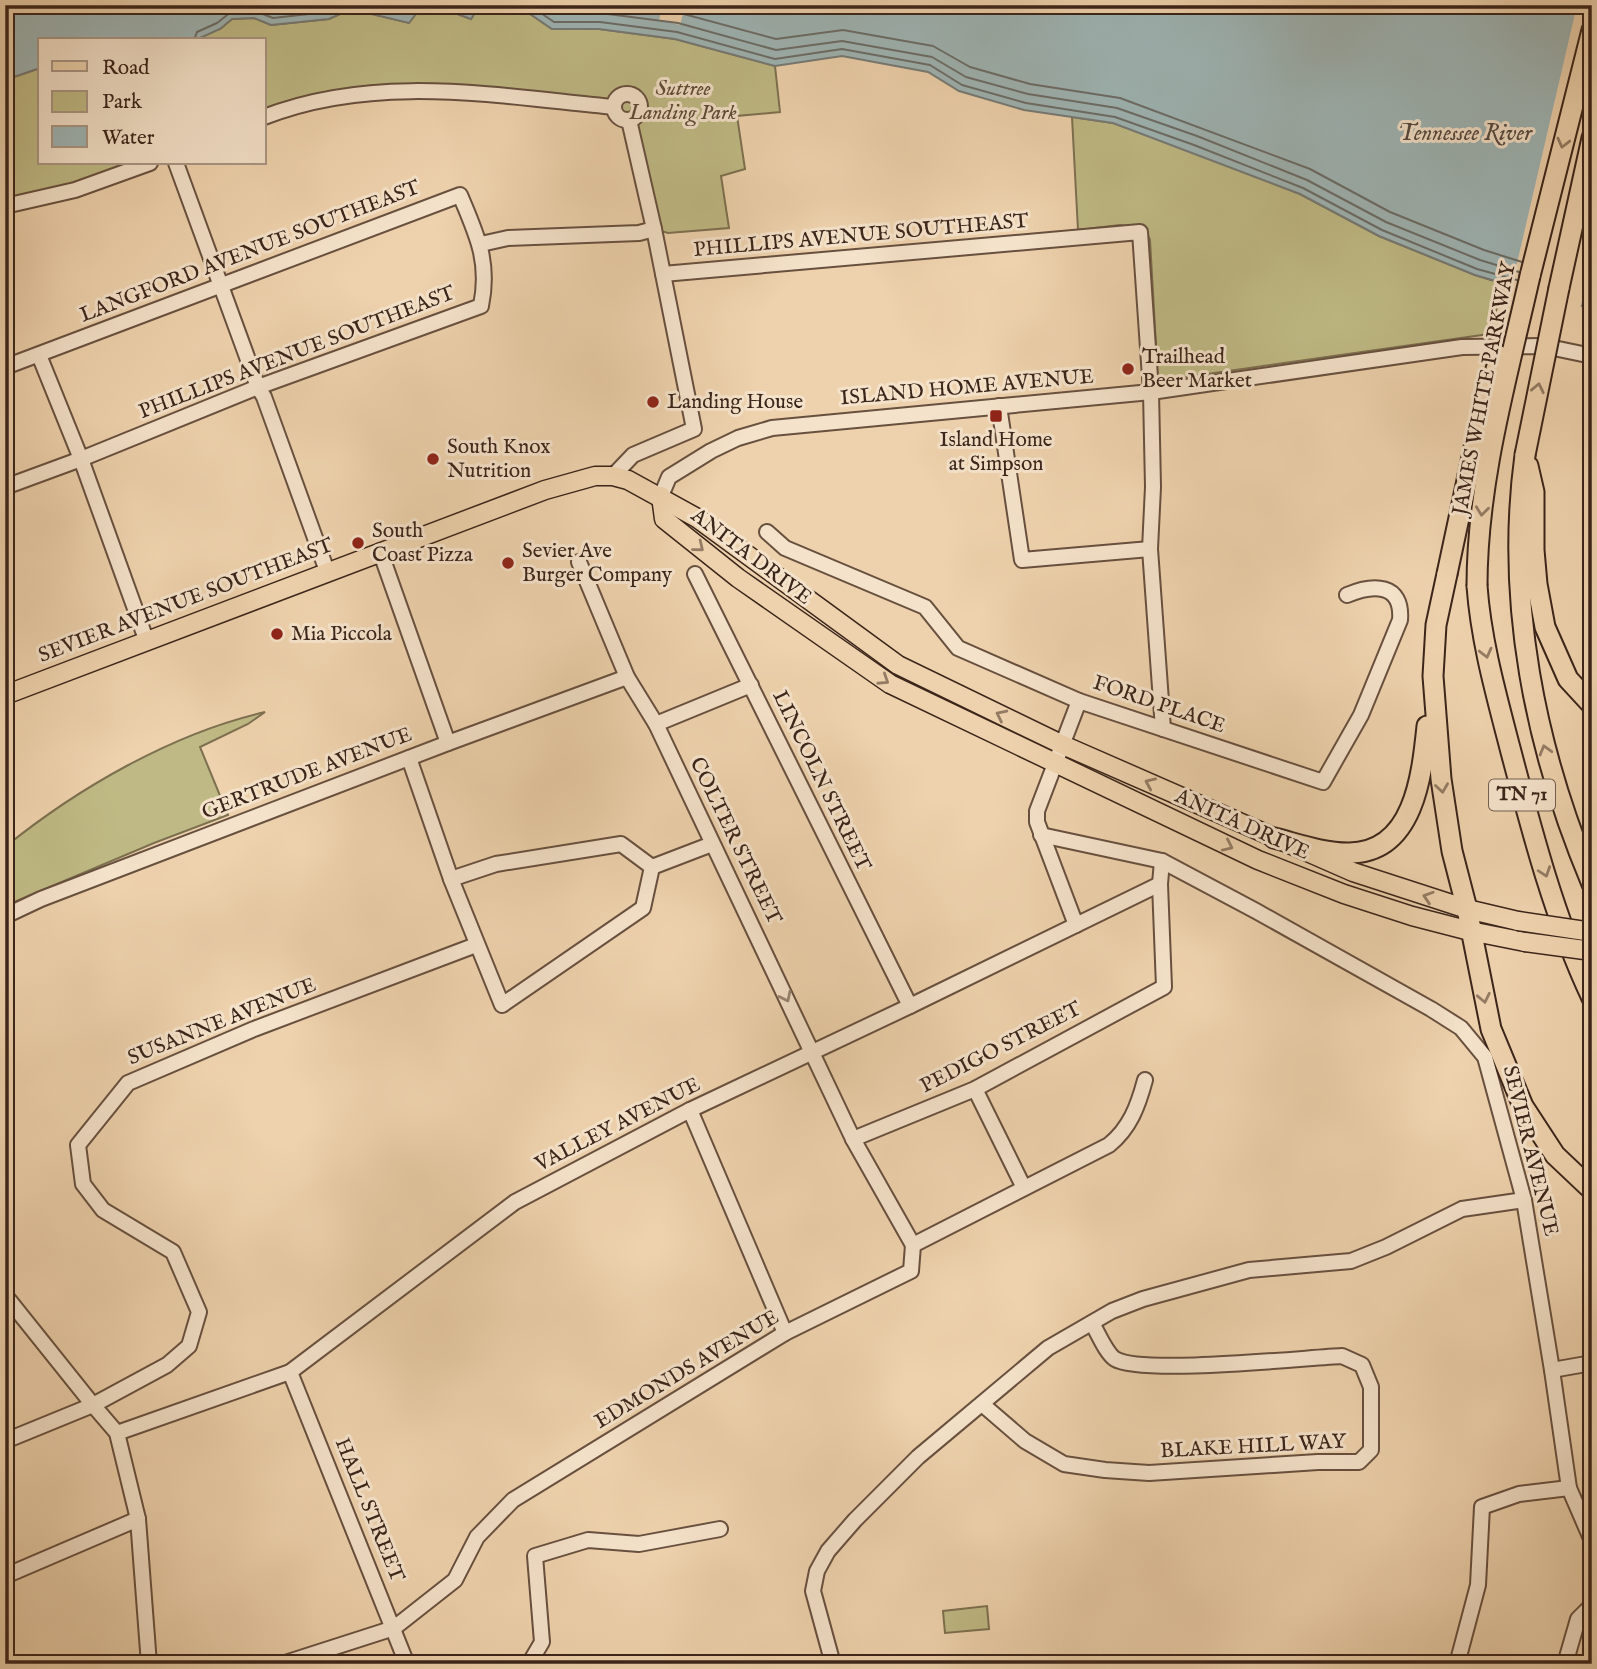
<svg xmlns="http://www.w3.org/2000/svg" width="1597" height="1669" viewBox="0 0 1597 1669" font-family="'IM FELL English',serif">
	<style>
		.green { fill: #bfba85; stroke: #7d7050; stroke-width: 2 }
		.water { fill: #9eb5b5; stroke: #767b77; stroke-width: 2 }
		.pier { fill: #eed2ad }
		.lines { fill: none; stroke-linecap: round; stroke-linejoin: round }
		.shore { stroke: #6c6d68; stroke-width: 2 }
		.minor-casing { stroke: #68503f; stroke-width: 18 }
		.major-casing { stroke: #3b251a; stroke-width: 21 }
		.highway-casing { stroke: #3b251a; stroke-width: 23 }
		.minor { stroke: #f4e2ca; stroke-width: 14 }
		.major { stroke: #eed2ad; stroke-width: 18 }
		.highway { stroke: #eed2ad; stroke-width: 19 }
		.major-bridge-casing { stroke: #3b251a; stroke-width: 21; stroke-linecap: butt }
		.highway-bridge-casing { stroke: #3b251a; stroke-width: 23; stroke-linecap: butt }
		.major-bridge { stroke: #eed2ad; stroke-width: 18 }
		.highway-bridge { stroke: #eed2ad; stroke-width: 19 }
		.oneway { stroke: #947c64 }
		.oneway2 { stroke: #988472 }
		.poi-dot { fill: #8f2418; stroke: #f4e2ca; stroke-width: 2.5 }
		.labels { text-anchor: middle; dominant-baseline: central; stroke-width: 6; stroke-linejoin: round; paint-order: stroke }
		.shield { fill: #f4e2ca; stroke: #725e4f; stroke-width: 2 }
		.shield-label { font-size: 19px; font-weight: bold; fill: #3b251a }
		.park-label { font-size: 21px; font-style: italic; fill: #5c4a35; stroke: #f4e2ca }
		.street-label { font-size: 21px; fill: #3b251a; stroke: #f4e2ca }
		.poi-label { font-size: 21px; fill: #3b251a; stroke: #f4e2ca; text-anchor: start }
		.water-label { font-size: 23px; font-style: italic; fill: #544941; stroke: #f4e2ca }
	</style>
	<rect width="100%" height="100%" fill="#eed2ad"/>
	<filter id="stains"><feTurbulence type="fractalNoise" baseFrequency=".00286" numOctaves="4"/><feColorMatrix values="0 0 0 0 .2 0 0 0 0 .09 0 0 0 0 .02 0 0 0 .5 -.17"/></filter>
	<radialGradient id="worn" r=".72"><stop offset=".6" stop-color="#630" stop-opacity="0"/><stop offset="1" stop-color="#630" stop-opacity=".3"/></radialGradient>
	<g class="green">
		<path d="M 480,5 L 517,5 L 552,29 L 599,29 L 675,39 L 775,66 L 780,112 L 737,116 L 745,169 L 721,176 L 729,228 L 668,233 L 654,229 L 624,119 L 614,111 L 390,91 L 264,117 L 264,40 L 164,40 L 220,29 L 232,19 L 254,18 L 271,25 L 329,19 L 351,9 L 409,23 L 419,10 L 441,8 L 471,19 Z"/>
		<path d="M 40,68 L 40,163 L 150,163 L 5,206 L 5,80 Z"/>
		<path d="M 1072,117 L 1113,123 L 1191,151 L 1300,194 L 1379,236 L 1475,275 L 1504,284 L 1489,334 L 1158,381 L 1150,240 L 1145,228 L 1120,225 L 1078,230 Z"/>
		<path d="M 265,712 L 248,724 L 200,747 L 228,815 L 154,843 L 5,906 L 5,847 C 78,788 173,733 265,712 Z"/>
		<path d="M 987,1606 L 989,1629 L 945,1633 L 943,1611 Z"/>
	</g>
	<g class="water">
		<path d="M 5,5 L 480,5 L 471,19 L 441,8 L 419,10 L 409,23 L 351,9 L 329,19 L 271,25 L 254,18 L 232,19 L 220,29 L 200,38 L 164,40 L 40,40 L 40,68 L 5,80 Z"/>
		<path d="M 517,5 L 1592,5 L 1592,309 L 1475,275 L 1379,236 L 1300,194 L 1113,123 L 1024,110 L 959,91 L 928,72 L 842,56 L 775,66 L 675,39 L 599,29 L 552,29 Z"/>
	</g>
	<g class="pier">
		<path d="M 1577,5 L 1592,5 L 1592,251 L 1580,310 L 1511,289 Z"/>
		<path d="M 662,9 L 683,14 L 680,25 L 659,20 Z"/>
	</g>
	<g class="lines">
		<g class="shore">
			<path d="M 529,5 L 554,22 L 600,22 L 677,32 L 775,59 L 842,49 L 930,65 L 962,85 L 1026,103 L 1115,117 L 1194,145 L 1303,188 L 1382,230 L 1477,269 L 1517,280"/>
			<path d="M 545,5 L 557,13 L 600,13 L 678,23 L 776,50 L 842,41 L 932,57 L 966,77 L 1028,94 L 1117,108 L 1197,136 L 1307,180 L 1386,222 L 1480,260 L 1519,272"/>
			<path d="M 619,5 L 680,13 L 776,39 L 843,30 L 933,46 L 970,67 L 1030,84 L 1120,98 L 1310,169 L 1390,212 L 1484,250 L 1522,262"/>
			<path d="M 194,40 L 197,32 L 217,23 L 231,12 L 255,11 L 273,18 L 327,12 L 342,5"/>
		</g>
		<g class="minor-casing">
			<g id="minor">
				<circle cx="627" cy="107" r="13"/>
				<path d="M 264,117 C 376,73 498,96 614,107"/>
				<path d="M 629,120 L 654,229"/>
				<path d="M 176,163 L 258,387 L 264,397 L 327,571"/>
				<path d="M 5,206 L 75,190 L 150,163"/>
				<path d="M 481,244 L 508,238 L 639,233 L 654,229 L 663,274 L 1140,232 L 1151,392 L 1153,487 L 1150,549 L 1163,729"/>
				<path d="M 39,355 L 81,459 L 147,642"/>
				<path d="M 5,367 L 460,195 C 477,235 490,262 481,306 L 258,387 L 81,459 L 5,487"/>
				<path d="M 999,406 L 1022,560 L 1150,549"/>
				<path d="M 613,476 L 633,455 L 694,429 L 663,274"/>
				<path d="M 661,496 L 669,477 L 711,451 L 738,438 L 772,428 L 1151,392 L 1462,347 L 1544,346 L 1592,356"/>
				<path d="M 767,532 L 785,548 L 925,607 L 958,648 L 1079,701 L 1323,782 L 1361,715 L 1400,620 C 1403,583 1373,584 1347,595"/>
				<path d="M 380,551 L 448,743"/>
				<path d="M 579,562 L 627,677 L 656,724 L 853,1139 L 913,1245"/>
				<path d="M 695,574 L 910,1006"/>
				<path d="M 656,724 L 751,685"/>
				<path d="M 409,758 L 451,879 L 502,1005 L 643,908 L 652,867"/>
				<path d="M 1041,835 L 1162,861 L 1256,911 L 1431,1009 L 1461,1028 L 1485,1057 L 1524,1200 L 1552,1370 L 1569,1488 L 1592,1541"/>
				<path d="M 652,867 L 712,844"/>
				<path d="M 451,879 L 496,864 L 621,844 L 652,867"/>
				<path d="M 5,916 L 41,899 L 448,743 L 627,677"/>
				<path d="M 1076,925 L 1037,822 L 1037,811 L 1079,701"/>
				<path d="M 975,1089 L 1024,1188"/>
				<path d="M 690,1110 L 785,1333"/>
				<path d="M 853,1139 L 975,1089 L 1164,987 L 1160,884 L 1162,861"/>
				<path d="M 5,1295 L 93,1405 L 117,1433 L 138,1519 L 149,1664"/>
				<path d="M 1552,1370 L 1592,1363"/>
				<path d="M 290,1372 L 407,1664"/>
				<path d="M 982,1404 L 1025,1441 L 1064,1464 L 1105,1470 L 1149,1473 L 1318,1462 L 1359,1462 L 1371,1450 L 1371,1387 L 1362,1365 L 1342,1356 C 1302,1358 1142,1375 1115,1359 C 1106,1353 1098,1333 1092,1323"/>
				<path d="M 117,1433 L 290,1372 L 515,1202 L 690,1110 L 910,1006 L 1160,884"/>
				<path d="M 5,1441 L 93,1405 L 167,1365 L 189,1346 L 199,1312 L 173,1252 L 103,1210 L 83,1184 L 78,1145 L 128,1083 L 254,1029 L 476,945"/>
				<path d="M 5,1576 L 138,1519"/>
				<path d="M 282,1664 L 394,1628 L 455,1580 L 477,1537 L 513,1500 L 785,1333 L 911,1271 L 913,1245 L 1109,1145 C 1130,1128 1138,1106 1145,1080"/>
				<path d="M 529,1664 L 542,1642 L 535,1556 L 588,1540 L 639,1544 L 720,1529"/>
				<path d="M 833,1664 L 813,1591 L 817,1571 L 828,1551 L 855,1520 L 918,1457 L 1048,1348 L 1112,1311 L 1143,1299 L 1249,1270 L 1351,1261 L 1386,1247 L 1462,1209 L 1524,1200"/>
				<path d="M 1457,1664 L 1478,1585 L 1482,1507 L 1519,1494 L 1569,1488"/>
				<path d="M 1565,1664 L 1578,1619 L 1592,1605"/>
			</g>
		</g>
		<g class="major-casing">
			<g id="major">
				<path d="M 661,496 L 664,519 L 738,578 L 890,684 L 1258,860 L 1344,894 L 1412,916 L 1470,931 L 1525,942"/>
				<path d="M 5,695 L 545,490 L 595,476 L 613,476 L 628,480 L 697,518 L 898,665 L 1063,745 L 1353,872 L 1467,909 L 1518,921"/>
			</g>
		</g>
		<g class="highway-casing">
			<g id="highway">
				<path d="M 1530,276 L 1592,30"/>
				<path d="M 1559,288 L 1592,138"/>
				<path d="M 1525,455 C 1505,601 1535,749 1592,884"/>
				<path d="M 1528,466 L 1534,492 L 1534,550 L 1537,584 L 1545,627 L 1568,679 L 1592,705"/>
				<path d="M 1447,574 L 1436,625 L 1433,676 L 1441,779 L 1452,851 L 1467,909 L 1491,1029 L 1523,1106 L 1555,1155 L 1592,1190"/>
				<path d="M 1477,586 C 1481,641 1496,694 1510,748 C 1532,832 1555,920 1592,998"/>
				<path d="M 1274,838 C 1298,844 1323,853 1348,853 C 1414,854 1422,775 1427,726"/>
			</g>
		</g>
		<use href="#minor" class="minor"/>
		<use href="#major" class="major"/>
		<use href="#highway" class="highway"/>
		<g class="major-bridge-casing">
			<g id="major-bridge">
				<path d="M 1518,921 L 1592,932"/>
				<path d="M 1525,942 L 1592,951"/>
			</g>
		</g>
		<g class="highway-bridge-casing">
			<g id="highway-bridge">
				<path d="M 1525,455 L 1559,288"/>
				<path d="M 1447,574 L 1478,429 L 1500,356"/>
				<path d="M 1477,586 C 1477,481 1507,378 1530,276"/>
			</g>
		</g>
		<use href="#major-bridge" class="major-bridge"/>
		<use href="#highway-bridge" class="highway-bridge"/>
	</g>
	<defs><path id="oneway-chevron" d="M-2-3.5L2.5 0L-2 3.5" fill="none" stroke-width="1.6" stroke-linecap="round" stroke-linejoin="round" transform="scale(1.75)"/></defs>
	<g class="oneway">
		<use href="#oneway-chevron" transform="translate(1563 143) rotate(104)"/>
		<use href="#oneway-chevron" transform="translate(1538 388) rotate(-78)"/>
		<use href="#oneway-chevron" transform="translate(1482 511) rotate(97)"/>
		<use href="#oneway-chevron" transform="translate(699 547) rotate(39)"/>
		<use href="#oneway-chevron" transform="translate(1486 653) rotate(76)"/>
		<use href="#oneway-chevron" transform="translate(884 680) rotate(33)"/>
		<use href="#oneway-chevron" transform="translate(1001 715) rotate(-154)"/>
		<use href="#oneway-chevron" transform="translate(1545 750) rotate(-106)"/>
		<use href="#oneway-chevron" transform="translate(1150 783) rotate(-156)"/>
		<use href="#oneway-chevron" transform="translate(1442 788) rotate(82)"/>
		<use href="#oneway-chevron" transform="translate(1228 846) rotate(25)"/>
		<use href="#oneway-chevron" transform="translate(1545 872) rotate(71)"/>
		<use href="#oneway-chevron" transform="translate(1428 897) rotate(-162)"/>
		<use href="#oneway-chevron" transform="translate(1484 998) rotate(78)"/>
	</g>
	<use class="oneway2" href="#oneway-chevron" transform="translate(786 997) rotate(64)"/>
	<g class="poi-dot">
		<circle cx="1128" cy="369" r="7"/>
		<circle cx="653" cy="402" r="7"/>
		<rect x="989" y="409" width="14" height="14" rx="3.5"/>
		<circle cx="433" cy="459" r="7"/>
		<circle cx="358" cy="543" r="7"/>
		<circle cx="508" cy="563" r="7"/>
		<circle cx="277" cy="634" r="7"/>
	</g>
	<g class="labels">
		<rect class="shield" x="1489" y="779.5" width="66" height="31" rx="5"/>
		<g class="shield-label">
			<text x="1522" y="795">TN 71</text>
		</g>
		<g class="park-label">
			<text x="683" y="89">Suttree<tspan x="683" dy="24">Landing Park</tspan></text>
		</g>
		<g class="street-label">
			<text transform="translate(861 236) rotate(-5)">PHILLIPS AVENUE SOUTHEAST</text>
			<text transform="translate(250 252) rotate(-21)">LANGFORD AVENUE SOUTHEAST</text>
			<text transform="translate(297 353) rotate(-21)">PHILLIPS AVENUE SOUTHEAST</text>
			<text transform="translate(967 388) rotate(-5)">ISLAND HOME AVENUE</text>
			<text transform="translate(1485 389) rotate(-79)">JAMES WHITE PARKWAY</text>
			<text transform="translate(751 557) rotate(37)">ANITA DRIVE</text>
			<text transform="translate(186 601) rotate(-21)">SEVIER AVENUE SOUTHEAST</text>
			<text transform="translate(1159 705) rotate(19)">FORD PLACE</text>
			<text transform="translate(307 774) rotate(-21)">GERTRUDE AVENUE</text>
			<text transform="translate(821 781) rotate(64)">LINCOLN STREET</text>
			<text transform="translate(1242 825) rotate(24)">ANITA DRIVE</text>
			<text transform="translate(735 841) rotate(64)">COLTER STREET</text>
			<text transform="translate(222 1022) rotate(-22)">SUSANNE AVENUE</text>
			<text transform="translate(1001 1048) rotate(-27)">PEDIGO STREET</text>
			<text transform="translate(618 1125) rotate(-27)">VALLEY AVENUE</text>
			<text transform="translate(1530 1151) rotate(76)">SEVIER AVENUE</text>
			<text transform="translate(687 1370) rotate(-31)">EDMONDS AVENUE</text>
			<text transform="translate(1253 1447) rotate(-3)">BLAKE HILL WAY</text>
			<text transform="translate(369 1510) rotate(68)">HALL STREET</text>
		</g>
		<g class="poi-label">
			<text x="1142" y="357">Trailhead<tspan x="1142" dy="24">Beer Market</tspan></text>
			<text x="667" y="402">Landing House</text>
			<text x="996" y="440" text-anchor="middle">Island Home<tspan x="996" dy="24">at Simpson</tspan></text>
			<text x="447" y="447">South Knox<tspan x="447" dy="24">Nutrition</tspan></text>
			<text x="372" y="531">South<tspan x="372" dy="24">Coast Pizza</tspan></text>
			<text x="522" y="551">Sevier Ave<tspan x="522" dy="24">Burger Company</tspan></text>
			<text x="291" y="634">Mia Piccola</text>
		</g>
		<g class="water-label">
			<text x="1465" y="133">Tennessee River</text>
		</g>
	</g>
	<rect width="1597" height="1669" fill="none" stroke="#eed2ad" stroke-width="28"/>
	<rect x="7" y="7" width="1583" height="1655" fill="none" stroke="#3b251a" stroke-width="3.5"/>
	<rect x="14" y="14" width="1569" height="1641" fill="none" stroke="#3b251a" stroke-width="2"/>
	<rect x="38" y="38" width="228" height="126" fill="#f4e2ca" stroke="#aa9684" stroke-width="2"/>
	<rect x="52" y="61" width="35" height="10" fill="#eed2ad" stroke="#aa9684" stroke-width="2"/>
	<text x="102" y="74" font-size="21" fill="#3b251a">Road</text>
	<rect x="52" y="91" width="35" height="21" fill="#bfba85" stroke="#aa9684" stroke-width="2"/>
	<text x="102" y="108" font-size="21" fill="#3b251a">Park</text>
	<rect x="52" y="126" width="35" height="21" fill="#9eb5b5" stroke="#aa9684" stroke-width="2"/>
	<text x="102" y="144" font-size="21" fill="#3b251a">Water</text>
	<rect width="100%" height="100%" filter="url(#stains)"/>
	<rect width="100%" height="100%" fill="url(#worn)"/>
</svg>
